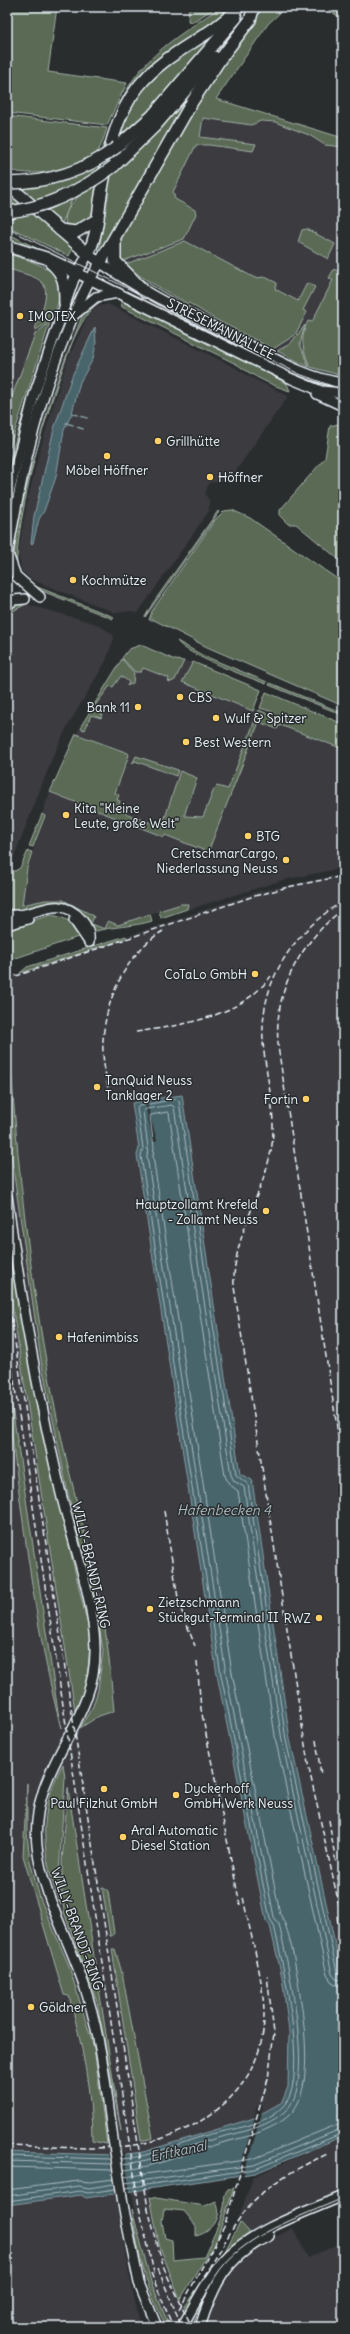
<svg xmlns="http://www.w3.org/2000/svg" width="350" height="2334" viewBox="0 0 350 2334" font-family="Delius,sans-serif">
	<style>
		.built { fill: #3a3a3f }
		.green { fill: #5a6b55; stroke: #a1aea6 }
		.water { fill: #48656c; stroke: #889da4 }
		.pier { fill: #2a2d2e }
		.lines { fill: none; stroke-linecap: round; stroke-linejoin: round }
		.shore { stroke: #a8b9c0; stroke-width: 1 }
		.stream { stroke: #889da4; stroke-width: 1.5 }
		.major-casing { stroke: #e8f1f8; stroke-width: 12 }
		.highway-casing { stroke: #e8f1f8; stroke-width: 14 }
		.major { stroke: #2a2d2e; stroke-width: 9 }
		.highway { stroke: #2a2d2e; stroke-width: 11 }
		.tram { stroke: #e8f1f8; stroke-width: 1 }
		.rail { stroke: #e8f1f8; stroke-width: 1.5; stroke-dasharray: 6 3; stroke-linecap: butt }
		.major-bridge-casing { stroke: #e8f1f8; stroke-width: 12; stroke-linecap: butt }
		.highway-bridge-casing { stroke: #e8f1f8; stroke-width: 14; stroke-linecap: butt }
		.major-bridge { stroke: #2a2d2e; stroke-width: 9 }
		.highway-bridge { stroke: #2a2d2e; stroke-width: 11 }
		.poi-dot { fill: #ffd166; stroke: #2a2d2e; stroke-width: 1.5 }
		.labels { text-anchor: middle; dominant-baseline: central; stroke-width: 3; stroke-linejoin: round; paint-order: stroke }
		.poi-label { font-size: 13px; fill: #e8f1f8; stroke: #2a2d2e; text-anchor: start }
		.street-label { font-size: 13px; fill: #e8f1f8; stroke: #2a2d2e }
		.water-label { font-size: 14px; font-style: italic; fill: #a8b9c0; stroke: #2a2d2e }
	</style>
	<rect width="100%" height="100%" fill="#2a2d2e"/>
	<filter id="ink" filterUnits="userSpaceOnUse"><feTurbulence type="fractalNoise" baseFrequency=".025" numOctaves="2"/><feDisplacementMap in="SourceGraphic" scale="8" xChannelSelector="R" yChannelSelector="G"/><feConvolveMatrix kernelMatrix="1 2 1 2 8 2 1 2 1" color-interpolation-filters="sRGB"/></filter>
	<g filter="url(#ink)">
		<g class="built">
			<path d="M 204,114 L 259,122 L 270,116 L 343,138 L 343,376 L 323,372 L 305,365 L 211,317 L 140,276 L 119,257 Z"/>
			<path d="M 7,268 L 40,281 L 47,292 L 36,327 L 35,338 L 7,410 Z"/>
			<path d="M 108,304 L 236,368 L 250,377 L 288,396 L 231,478 L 229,476 L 223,481 L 209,483 L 205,494 L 209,500 L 209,511 L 138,613 L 130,611 L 116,613 L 32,580 L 22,572 L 18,554 L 27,502 L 40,449 L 67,361 L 87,317 L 95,307 Z"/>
			<path d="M 26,604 L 94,623 L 105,629 L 113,635 L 114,638 L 106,661 L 66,729 L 52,759 L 14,857 L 7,859 L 7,644 L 11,612 Z"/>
			<path d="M 141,645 L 175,660 L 193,662 L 261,690 L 254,708 L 270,715 L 268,720 L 343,749 L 343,868 L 283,880 L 187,910 L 187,906 L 181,904 L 105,929 L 91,924 L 93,916 L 79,907 L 45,900 L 22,905 L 27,868 L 45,816 L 42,814 L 50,792 L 164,837 L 164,835 L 208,851 L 214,789 L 203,817 L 185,817 L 185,813 L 197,778 L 166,811 L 168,812 L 162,827 L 117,810 L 117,800 L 115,793 L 129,755 L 128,753 L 76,734 L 125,653 L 129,649 Z"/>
			<path d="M 343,874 L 343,1980 L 290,1739 L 252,1480 L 240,1475 L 163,1097 L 146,1100 L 145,1093 L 143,1093 L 144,1101 L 132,1103 L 139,1148 L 137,1155 L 217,1675 L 266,1921 L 270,1926 L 282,1977 L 287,2015 L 290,2060 L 288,2091 L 282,2102 L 275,2107 L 261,2115 L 263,2106 L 257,2106 L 254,2118 L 143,2152 L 154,2223 L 172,2283 L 195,2327 L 170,2327 L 159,2305 L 144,2260 L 125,2155 L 7,2152 L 7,977 L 257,892 Z"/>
			<path d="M 343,2136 L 343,2191 L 251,2234 L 238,2220 L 253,2177 Z"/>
			<path d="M 115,2194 L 128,2269 L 141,2327 L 7,2327 L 7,2205 L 81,2195 L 86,2198 Z"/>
			<path d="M 293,2228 L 308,2258 L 343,2242 L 343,2327 L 205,2327 L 206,2318 L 221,2284 L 231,2272 L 257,2246 Z"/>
		</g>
		<g class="green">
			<path d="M 7,7 L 57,7 L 48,72 L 127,83 L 107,125 L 7,113 Z"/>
			<path d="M 189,7 L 217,7 L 192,22 L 188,21 Z"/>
			<path d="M 220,7 L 236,7 L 167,53 L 110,133 L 104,151 L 98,154 C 110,140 115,111 125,93 C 147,52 184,33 220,7 Z"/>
			<path d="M 263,7 L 286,7 L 268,24 L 216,99 L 343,138 L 343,147 L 325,145 L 309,135 L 275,122 L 261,121 L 251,125 L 203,118 L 200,137 L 256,144 L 253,151 L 209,145 L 196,145 L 173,192 L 175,199 L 195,210 L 196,214 L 184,239 L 123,261 L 117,254 L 120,237 L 190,110 Z"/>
			<path d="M 325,7 L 338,7 L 343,11 L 343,20 Z"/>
			<path d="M 221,27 L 164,98 L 115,143 L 126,113 L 155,71 Z"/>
			<path d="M 206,71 L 103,253 L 99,249 L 108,196 L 109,177 L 141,148 Z"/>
			<path d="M 7,116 L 107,128 C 104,137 101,150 93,156 C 75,171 28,178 7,169 Z"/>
			<path d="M 100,164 L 99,172 L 83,182 L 37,202 L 21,188 Z"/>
			<path d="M 96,186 C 92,210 96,227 66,227 C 61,205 81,194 96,186 Z"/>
			<path d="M 7,188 L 25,205 L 7,207 Z"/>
			<path d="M 72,199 L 62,224 L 45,209 Z"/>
			<path d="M 34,212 L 73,248 L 69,256 L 7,226 L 7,217 Z"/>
			<path d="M 307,229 L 335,244 L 328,259 L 298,242 L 302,230 Z"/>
			<path d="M 7,233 L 44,252 L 7,243 Z"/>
			<path d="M 185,241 L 255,278 L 265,277 L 277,283 L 275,289 L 298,301 L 307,283 L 315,287 L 303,310 L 307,312 L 295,335 L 273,349 L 211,317 L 189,303 L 188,304 L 140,276 L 126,264 Z"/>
			<path d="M 7,254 C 23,258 40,263 53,273 C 64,282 59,307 52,317 C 49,323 40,327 35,331 C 36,324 39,317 42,310 C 54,276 35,279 7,268 Z"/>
			<path d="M 334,269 L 343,274 L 343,376 L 310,367 C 303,349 299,340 308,321 L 312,322 L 333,280 L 329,278 Z"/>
			<path d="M 136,276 L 212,320 L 268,349 L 216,324 Z"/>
			<path d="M 120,298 L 244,359 L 287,384 L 290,391 C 271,385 254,377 238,365 L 122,307 Z"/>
			<path d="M 63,300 L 7,474 C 7,460 56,306 63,300 Z"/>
			<path d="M 100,300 L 99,303 C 63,321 13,526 17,568 C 1,541 68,349 83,314 L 86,309 Z"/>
			<path d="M 50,322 L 7,456 L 7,410 L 35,334 Z"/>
			<path d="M 305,325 L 300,344 L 309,367 L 277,351 L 290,344 Z"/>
			<path d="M 338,424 L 343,426 L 343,563 L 296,524 L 288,524 L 280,516 L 280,510 L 325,458 L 330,426 Z"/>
			<path d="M 232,510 L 250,518 L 343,583 L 343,706 L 207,647 L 154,620 L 149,620 L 152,611 L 215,520 L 224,511 Z"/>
			<path d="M 218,511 L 219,512 L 145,617 L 153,603 Z"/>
			<path d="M 27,583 L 114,617 L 113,619 L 42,591 Z"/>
			<path d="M 22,603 L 26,604 L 11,612 L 7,644 L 7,611 L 9,607 Z"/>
			<path d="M 177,641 L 202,655 L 267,682 L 266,684 C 246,676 186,655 177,641 Z"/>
			<path d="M 141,645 L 175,660 L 184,661 L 175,680 L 171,682 L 168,681 L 169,678 L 143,668 L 141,672 L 135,672 L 122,658 L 129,649 Z"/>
			<path d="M 122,659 L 134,673 L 133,683 L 127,686 L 129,682 L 121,676 L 113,687 L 110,686 L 93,708 L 103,715 L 101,718 L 91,715 L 85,730 L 82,729 L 81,726 Z"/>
			<path d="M 193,662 L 261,690 L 253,711 L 182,682 Z"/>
			<path d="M 270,683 L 343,713 L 343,715 L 269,685 Z"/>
			<path d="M 266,692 L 343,724 L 343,749 L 280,725 L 277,729 L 259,722 L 208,852 L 165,835 L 164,837 L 50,792 L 76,734 L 128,753 L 129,755 L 115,793 L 119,795 L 117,800 L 120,801 L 117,810 L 162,827 L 180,771 L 197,778 L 185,813 L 185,816 L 203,817 L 214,789 L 217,786 L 228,789 L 259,710 L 272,716 L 273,712 L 260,708 Z"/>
			<path d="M 136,756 L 178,770 L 176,776 L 135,761 L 132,764 Z"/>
			<path d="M 42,814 L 45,816 L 33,847 L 29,846 Z"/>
			<path d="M 28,851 L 32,852 L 27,868 L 22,905 L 45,900 L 63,900 L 94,916 L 91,924 L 105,929 L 108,921 L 118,925 L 150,914 L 152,921 C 133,927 112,926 93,932 L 76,910 L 7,911 L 7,870 L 15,871 L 20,868 Z"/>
			<path d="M 181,904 L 188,904 L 187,909 L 161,918 L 159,911 Z"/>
			<path d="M 51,915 C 64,917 71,921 79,931 L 78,937 L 7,961 L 7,928 Z"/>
			<path d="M 126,936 L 127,938 L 20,973 L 27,967 Z"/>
			<path d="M 7,1030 L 9,1030 C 16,1162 31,1293 58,1422 C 72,1489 92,1554 104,1622 C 109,1651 111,1681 114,1711 L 99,1716 L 80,1728 L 93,1706 L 98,1690 L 103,1651 L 95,1600 L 68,1494 L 41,1360 L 7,1127 Z"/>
			<path d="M 7,1229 L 43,1436 L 89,1630 C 91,1654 88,1676 82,1699 L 80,1699 L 75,1711 L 7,1272 Z"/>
			<path d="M 7,1373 L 59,1718 L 61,1728 C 33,1621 22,1510 7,1401 Z"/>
			<path d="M 63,1764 L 65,1778 L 59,1873 L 61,1905 C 41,1858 37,1810 63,1764 Z"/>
			<path d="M 27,1783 L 27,1833 L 30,1861 L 40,1898 L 69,1966 L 94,2048 L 107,2144 L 92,2141 C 92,2092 82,2043 69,1996 L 64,1995 L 23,1856 Z"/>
			<path d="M 68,1788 L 121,2131 L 97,2002 L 65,1915 L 62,1899 L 62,1861 Z"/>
			<path d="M 102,1887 L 108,1891 L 114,1933 L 112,1936 L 110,1936 Z"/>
			<path d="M 112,1949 L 115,1949 L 122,1973 L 153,2138 L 141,2141 Z"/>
			<path d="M 234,2188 L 217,2239 L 180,2300 L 159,2244 L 150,2197 L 205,2206 L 216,2201 C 224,2217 212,2232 196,2236 L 196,2226 L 184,2211 L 164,2209 L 162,2221 L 165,2238 L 172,2240 L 173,2260 L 204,2257 C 211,2241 220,2224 224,2207 C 225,2199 223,2195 228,2189 Z"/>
			<path d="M 132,2209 L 151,2282 L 168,2323 L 166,2326 C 146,2288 137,2251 132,2209 Z"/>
			<path d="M 240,2222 L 251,2234 L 214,2268 L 186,2310 L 184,2306 L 223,2255 Z"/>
		</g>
		<g class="water">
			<path d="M 95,327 L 96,344 L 93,359 L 80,382 L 72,413 L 64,430 L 56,477 L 44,511 L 39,519 L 33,543 L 31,544 L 34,516 L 54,429 L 72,376 Z"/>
			<path d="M 143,1093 L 144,1093 L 146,1100 L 182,1095 L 240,1474 L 252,1480 L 290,1739 L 343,1980 L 343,2136 L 256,2173 L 86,2198 L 81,2195 L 7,2205 L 7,2152 L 118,2155 L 143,2152 L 254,2118 L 282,2102 L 288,2087 L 289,2032 L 282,1977 L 270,1926 L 266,1921 L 217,1675 L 137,1155 L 139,1148 L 132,1103 L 144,1101 Z"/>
		</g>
		<g class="pier">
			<path d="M 143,1093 L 144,1093 L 157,1141 L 153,1142 Z"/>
			<path d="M 262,2113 L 243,2177 L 237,2178 L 255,2116 Z"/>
			<path d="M 124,2152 L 130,2193 L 115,2195 L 108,2153 Z"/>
		</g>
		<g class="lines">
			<g class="shore">
				<path d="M 7,2156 L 110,2159"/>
				<path d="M 122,2159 C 151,2157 178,2143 207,2135 C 231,2129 267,2126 285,2104 C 309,2076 282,1961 274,1925 L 270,1919 L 221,1675 L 141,1156 L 143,1148 L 137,1108 L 139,1106 L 176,1099 L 179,1101 L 236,1475 L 248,1484 L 286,1740 L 337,1972 L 343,1976"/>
				<path d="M 7,2161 L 111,2164"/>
				<path d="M 122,2164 C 152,2162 179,2149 207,2141 C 233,2133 268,2130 288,2108 C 315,2079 287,1961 279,1924 L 274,1917 L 226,1674 L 147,1156 L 148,1147 L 143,1112 L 146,1109 L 172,1105 L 174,1107 L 231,1475 L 234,1481 L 244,1487 L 282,1741 L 332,1974 L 336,1979 L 343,1981"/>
				<path d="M 7,2167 L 112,2170"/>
				<path d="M 123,2170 C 153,2168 180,2155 208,2147 C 225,2141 243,2139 260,2132 C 272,2127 285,2121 293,2111 C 312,2088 305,2030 301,2002 C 298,1981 291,1930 280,1914 L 232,1673 L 153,1156 L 154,1147 L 150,1117 L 151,1115 L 167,1112 L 169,1113 L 225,1476 L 229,1484 L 238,1491 L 276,1742 L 327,1975 L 333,1984 L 343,1987"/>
				<path d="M 124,2177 L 253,2159 L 343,2122"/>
				<path d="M 125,2183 L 254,2165 L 343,2128"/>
				<path d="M 126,2188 L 255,2169 L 343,2133"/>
				<path d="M 7,2190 L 79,2181 L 90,2182 L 114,2179"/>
				<path d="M 7,2196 L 79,2186 L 89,2188 L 114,2184"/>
				<path d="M 7,2201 L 80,2191 L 88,2193 L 115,2189"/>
			</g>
			<g class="stream">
				<path d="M 72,413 L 78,415"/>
				<path d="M 81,416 L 87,418"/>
				<path d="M 66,423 L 73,425"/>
				<path d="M 77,427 L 83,429"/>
			</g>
			<g class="major-casing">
				<g id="major">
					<path d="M 88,254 C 135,289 189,315 242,342 C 274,358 306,378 343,383"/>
					<path d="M 77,273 L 292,379 L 321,391 L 343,393"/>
					<path d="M 75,314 L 96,297 L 118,293"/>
					<path d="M 317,394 L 343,406"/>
					<path d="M 7,501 L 34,395 L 74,279 L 88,254"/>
					<path d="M 8,554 L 16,576 L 40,597"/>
					<path d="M 7,558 C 20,480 37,402 68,329 C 77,306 86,284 100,263"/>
					<path d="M 7,605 L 14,600 L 25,599"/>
					<path d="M 7,914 C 33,921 57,891 81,919 C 87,926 90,932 89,942"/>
					<path d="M 74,920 L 89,942"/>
					<path d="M 7,925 L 28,919"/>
					<path d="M 7,1196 C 20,1293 37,1390 59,1485 C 70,1536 94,1596 95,1648 C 97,1725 29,1765 37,1846 C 42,1895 69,1939 84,1985 C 101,2035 106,2088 113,2139"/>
					<path d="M 124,2210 L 139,2283 L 157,2327"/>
					<path d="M 182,2327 C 195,2304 210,2273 229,2255 C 255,2229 309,2211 343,2196"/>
					<path d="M 200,2327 C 213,2285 227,2256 269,2236"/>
				</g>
			</g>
			<g class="highway-casing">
				<g id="highway">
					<path d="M 117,147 L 152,116 L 236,18"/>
					<path d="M 114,166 L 156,125 L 214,57"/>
					<path d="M 7,184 L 88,254 C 96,238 98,219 100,201 C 107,162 112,120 138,87 C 168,49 208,40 239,7"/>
					<path d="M 60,230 L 76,232 L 98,219"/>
					<path d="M 115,241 L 115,261 L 145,292"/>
					<path d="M 7,246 L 46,258 L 77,273"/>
					<path d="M 51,263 C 65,275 65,285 65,303"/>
					<path d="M 100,263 L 192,102 L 221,58 L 250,20 L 253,10"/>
				</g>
			</g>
			<use href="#major" class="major"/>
			<use href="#highway" class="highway"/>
			<g class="tram">
				<path d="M 7,228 L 299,374 L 343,390"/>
				<path d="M 191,2327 C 200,2311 205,2293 215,2277 C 242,2234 299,2218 343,2198"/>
			</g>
			<g class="rail">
				<path d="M 343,901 C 289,935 256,987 264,1052 C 268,1085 277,1118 271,1151 C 261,1198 232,1239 234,1287 L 308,1764 L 343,1923"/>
				<path d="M 343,909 C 298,944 271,995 279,1053 L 343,1466"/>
				<path d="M 7,979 L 251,897 L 292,886 L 343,876"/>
				<path d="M 136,1032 C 183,1025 241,1017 271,976"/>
				<path d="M 110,1096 C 106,1078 102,1059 103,1041 C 105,1000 127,952 163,931"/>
				<path d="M 7,1290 L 148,2209 L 164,2269 L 192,2327"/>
				<path d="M 7,1335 L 139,2207 L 155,2277"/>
				<path d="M 164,1511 L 179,1604 L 195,1646"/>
				<path d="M 197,1661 L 201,1709 L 240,1905"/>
				<path d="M 316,1740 L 321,1775"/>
				<path d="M 329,1820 L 336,1864"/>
				<path d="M 337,1917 L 343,1946"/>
				<path d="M 7,2145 C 47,2146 96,2151 134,2145 C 201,2134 264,2089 264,2016 C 264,1978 250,1934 243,1897"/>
				<path d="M 158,2269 L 182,2327"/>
				<path d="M 151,2273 L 173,2327"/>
				<path d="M 204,2276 C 219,2255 229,2231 245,2211 C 267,2183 296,2169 327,2154"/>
				<path d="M 179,2310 L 224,2227 L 268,2079 L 274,2033 L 267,1976"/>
			</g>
			<g class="major-bridge-casing">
				<path id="major-bridge" d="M 113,2139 L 124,2210"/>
			</g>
			<g class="highway-bridge-casing">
				<g id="highway-bridge">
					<path d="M 7,183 C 47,183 85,171 117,147"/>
					<path d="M 7,212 C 47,208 82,190 114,166"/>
				</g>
			</g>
			<use href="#major-bridge" class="major-bridge"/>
			<use href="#highway-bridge" class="highway-bridge"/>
		</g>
	</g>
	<g class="poi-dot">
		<circle cx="20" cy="316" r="4"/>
		<circle cx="158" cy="441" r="4"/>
		<circle cx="107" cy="456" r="4"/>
		<circle cx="210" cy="477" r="4"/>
		<circle cx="73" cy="580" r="4"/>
		<circle cx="180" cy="697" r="4"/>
		<circle cx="138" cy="707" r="4"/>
		<circle cx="216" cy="718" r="4"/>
		<circle cx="186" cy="742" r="4"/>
		<circle cx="66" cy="815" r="4"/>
		<circle cx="248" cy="836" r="4"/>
		<circle cx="286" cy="860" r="4"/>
		<circle cx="255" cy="974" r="4"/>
		<circle cx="97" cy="1087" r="4"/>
		<circle cx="306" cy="1099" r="4"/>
		<circle cx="266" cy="1211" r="4"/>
		<circle cx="59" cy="1337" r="4"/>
		<circle cx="150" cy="1609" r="4"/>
		<circle cx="319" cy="1618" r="4"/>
		<circle cx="104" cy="1789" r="4"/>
		<circle cx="176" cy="1795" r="4"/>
		<circle cx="123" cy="1837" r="4"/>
		<circle cx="31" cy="2007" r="4"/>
	</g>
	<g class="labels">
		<g class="poi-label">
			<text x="28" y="316">IMOTEX</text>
			<text x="166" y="441">Grillhütte</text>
			<text x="107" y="470" text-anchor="middle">Möbel Höffner</text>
			<text x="218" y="477">Höffner</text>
			<text x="81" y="580">Kochmütze</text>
			<text x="188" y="697">CBS</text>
			<text x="130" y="707" text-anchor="end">Bank 11</text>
			<text x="224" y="718">Wulf &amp; Spitzer</text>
			<text x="194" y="742">Best Western</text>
			<text x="74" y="808">Kita "Kleine<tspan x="74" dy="15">Leute, große Welt"</tspan></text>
			<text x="256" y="836">BTG</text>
			<text x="278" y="853" text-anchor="end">CretschmarCargo,<tspan x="278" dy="15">Niederlassung Neuss</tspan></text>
			<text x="247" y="974" text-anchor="end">CoTaLo GmbH</text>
			<text x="105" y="1080">TanQuid Neuss<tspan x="105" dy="15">Tanklager 2</tspan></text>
			<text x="298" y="1099" text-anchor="end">Fortin</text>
			<text x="258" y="1204" text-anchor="end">Hauptzollamt Krefeld<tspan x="258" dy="15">- Zollamt Neuss</tspan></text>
			<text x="67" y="1337">Hafenimbiss</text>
			<text x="158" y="1602">Zietzschmann<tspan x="158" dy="15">Stückgut-Terminal II</tspan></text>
			<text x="311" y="1618" text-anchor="end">RWZ</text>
			<text x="184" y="1788">Dyckerhoff<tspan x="184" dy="15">GmbH Werk Neuss</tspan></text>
			<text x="104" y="1803" text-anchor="middle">Paul Filzhut GmbH</text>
			<text x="131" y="1830">Aral Automatic<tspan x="131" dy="15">Diesel Station</tspan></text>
			<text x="39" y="2007">Göldner</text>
		</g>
		<g class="street-label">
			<text transform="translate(221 329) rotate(27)">STRESEMANNALLEE</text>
			<text transform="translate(91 1565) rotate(77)">WILLY-BRANDT-RING</text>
			<text transform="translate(77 1929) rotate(70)">WILLY-BRANDT-RING</text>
		</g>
		<g class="water-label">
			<text x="224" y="1510">Hafenbecken 4</text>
			<text transform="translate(178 2151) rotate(-12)">Erftkanal</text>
		</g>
	</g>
	<rect width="350" height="2334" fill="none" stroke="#2a2d2e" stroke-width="24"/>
	<rect x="12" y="12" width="326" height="2310" fill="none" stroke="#e8f1f8" stroke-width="1.5" filter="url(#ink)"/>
</svg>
